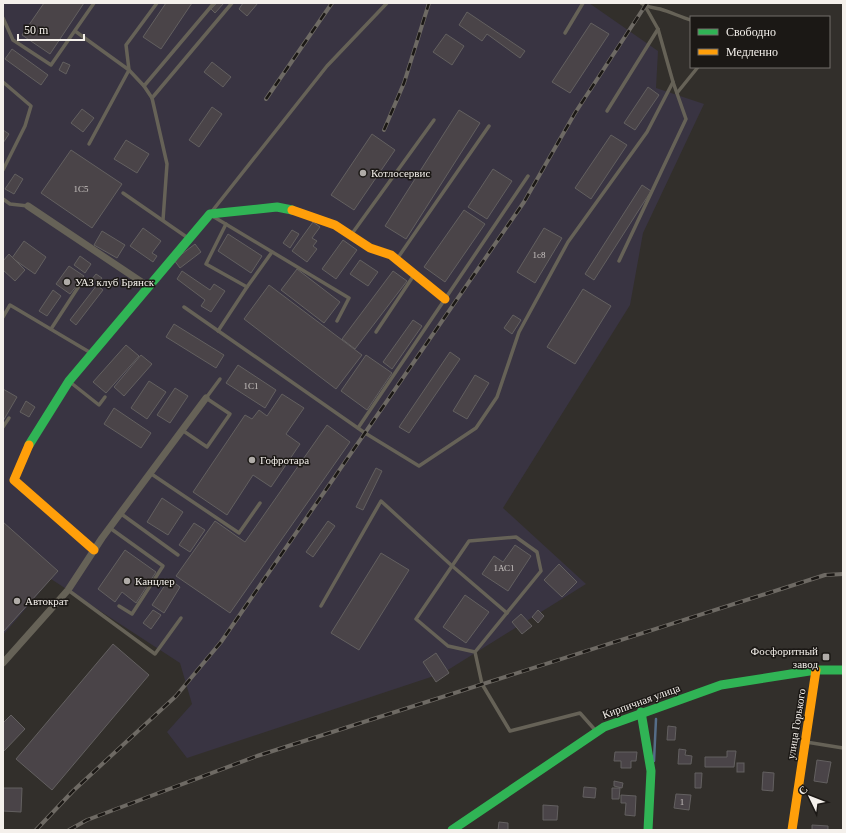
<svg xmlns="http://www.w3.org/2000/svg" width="846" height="833" viewBox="0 0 846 833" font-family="'Times New Roman',serif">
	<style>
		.industrial { fill: #393442 }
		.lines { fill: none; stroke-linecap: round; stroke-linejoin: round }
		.stream { stroke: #556d88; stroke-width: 2.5 }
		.building { fill: #4a4448; stroke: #636060 }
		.lane { stroke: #666257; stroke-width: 3.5 }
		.street { stroke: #666257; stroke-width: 7 }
		.fast { stroke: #30b455; stroke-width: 9 }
		.slow { stroke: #ff9f0a; stroke-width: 9 }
		.rail-casing { stroke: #6e6a64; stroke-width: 4 }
		.rail { stroke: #1b1815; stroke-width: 2.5; stroke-dasharray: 8; stroke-linecap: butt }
		.poi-dot { fill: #b0aca8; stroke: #1b1815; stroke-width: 1.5 }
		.labels { text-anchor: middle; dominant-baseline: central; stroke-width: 3; stroke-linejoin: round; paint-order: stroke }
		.number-label { font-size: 9px; fill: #cac5c2 }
		.poi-label { font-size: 11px; fill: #f4f0eb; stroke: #1b1815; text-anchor: start }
		.street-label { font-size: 11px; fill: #f4f0eb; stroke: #1b1815 }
	</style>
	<rect width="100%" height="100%" fill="#322f2b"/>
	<path class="industrial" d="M 3,3 L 589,3 L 658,51 L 656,88 L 704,104 L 643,233 L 630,305 L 503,508 L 586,584 L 443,673 L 187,758 L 167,732 L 192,704 L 180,663 L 51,579 L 3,635 Z"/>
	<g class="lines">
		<path class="stream" d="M 654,761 L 656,719"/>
	</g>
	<g class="building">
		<path d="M 44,3 L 84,3 L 50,54 L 22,35 Z"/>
		<path d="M 166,3 L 192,3 L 161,49 L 143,37 Z"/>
		<path d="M 217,3 L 224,3 L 215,13 L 211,9 Z"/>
		<path d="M 243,3 L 258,3 L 247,16 L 239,9 Z"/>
		<path d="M 467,12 L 525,51 L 520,58 L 487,34 L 482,41 L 459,25 Z"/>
		<path d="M 591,23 L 609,34 L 570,93 L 552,82 Z"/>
		<path d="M 446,34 L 464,46 L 452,65 L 433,52 Z"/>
		<path d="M 12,49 L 48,75 L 41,85 L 5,59 Z"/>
		<path d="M 63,62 L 70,65 L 66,74 L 59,70 Z"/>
		<path d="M 212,62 L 231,77 L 223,87 L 204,72 Z"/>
		<path d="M 648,87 L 659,95 L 635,130 L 624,123 Z"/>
		<path d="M 212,107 L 222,114 L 199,147 L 189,140 Z"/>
		<path d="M 82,109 L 94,118 L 83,132 L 71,123 Z"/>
		<path d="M 459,110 L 480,123 L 406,239 L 385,226 Z"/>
		<path d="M 3,130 L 9,134 L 3,143 Z"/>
		<path d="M 372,134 L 395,150 L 354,210 L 331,195 Z"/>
		<path d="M 611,135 L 627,145 L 591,199 L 575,188 Z"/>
		<path d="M 126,140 L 149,154 L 137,173 L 114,159 Z"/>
		<path d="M 71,150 L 122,184 L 92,228 L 41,193 Z"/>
		<path d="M 493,169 L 512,181 L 487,219 L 468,207 Z"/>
		<path d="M 15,174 L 23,179 L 14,194 L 5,189 Z"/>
		<path d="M 642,185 L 651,191 L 594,280 L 585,274 Z"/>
		<path d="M 464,210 L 485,224 L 445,282 L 424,267 Z"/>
		<path d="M 313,222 L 320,227 L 312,238 L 317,241 L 313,246 L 317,249 L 307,262 L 292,251 Z"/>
		<path d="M 143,228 L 161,241 L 152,253 L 157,256 L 153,262 L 130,246 Z"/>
		<path d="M 544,228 L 562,238 L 535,283 L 517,272 Z"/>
		<path d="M 292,230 L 299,234 L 290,248 L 283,243 Z"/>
		<path d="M 102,231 L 125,245 L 117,258 L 94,245 Z"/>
		<path d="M 228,234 L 262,256 L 251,273 L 218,251 Z"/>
		<path d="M 343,240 L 357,250 L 336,279 L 322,269 Z"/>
		<path d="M 24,241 L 46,257 L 35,274 L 12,258 Z"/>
		<path d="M 195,244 L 201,252 L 180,268 L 174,260 Z"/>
		<path d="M 9,254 L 25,270 L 15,281 L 3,270 L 3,261 Z"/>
		<path d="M 80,256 L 91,264 L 85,273 L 74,265 Z"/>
		<path d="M 360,260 L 378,272 L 368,286 L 350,274 Z"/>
		<path d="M 69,266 L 84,276 L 70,294 L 56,284 Z"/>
		<path d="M 297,269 L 340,302 L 324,323 L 281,290 Z"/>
		<path d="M 182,271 L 210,290 L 214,284 L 225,291 L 211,312 L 201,306 L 205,300 L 177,279 Z"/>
		<path d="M 393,271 L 407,281 L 355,349 L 342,339 Z"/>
		<path d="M 96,274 L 102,278 L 98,283 L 92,279 Z"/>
		<path d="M 97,285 L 103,290 L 76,325 L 70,320 Z"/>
		<path d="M 269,285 L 362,355 L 336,389 L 244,319 Z"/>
		<path d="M 583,289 L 611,306 L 575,364 L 547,347 Z"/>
		<path d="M 53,290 L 61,296 L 47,316 L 39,311 Z"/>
		<path d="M 513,315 L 521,320 L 512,334 L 504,328 Z"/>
		<path d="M 413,320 L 422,326 L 392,369 L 383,362 Z"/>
		<path d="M 174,324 L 224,355 L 216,368 L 166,337 Z"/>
		<path d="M 126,345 L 139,356 L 106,393 L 93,382 Z"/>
		<path d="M 450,352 L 460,359 L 409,433 L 399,427 Z"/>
		<path d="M 141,355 L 152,364 L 124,396 L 114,387 Z"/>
		<path d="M 366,355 L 392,373 L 367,410 L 341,391 Z"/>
		<path d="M 238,365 L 276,390 L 265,408 L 226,383 Z"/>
		<path d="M 475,375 L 489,383 L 467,419 L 453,411 Z"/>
		<path d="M 149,381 L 166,392 L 147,419 L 131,408 Z"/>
		<path d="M 175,388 L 188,396 L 170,423 L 157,415 Z"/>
		<path d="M 3,389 L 17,397 L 3,421 Z"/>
		<path d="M 282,394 L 304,408 L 286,434 L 300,444 L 271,487 L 253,475 L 227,515 L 193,492 L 245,415 L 252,419 L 259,410 L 267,416 Z"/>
		<path d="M 26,401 L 35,407 L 29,417 L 20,412 Z"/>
		<path d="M 114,408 L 151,433 L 141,448 L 104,424 Z"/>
		<path d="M 327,425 L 350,442 L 230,613 L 176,576 L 215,521 L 245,542 Z"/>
		<path d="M 376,468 L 382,471 L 363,510 L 356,507 Z"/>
		<path d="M 162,498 L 183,512 L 168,535 L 147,522 Z"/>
		<path d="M 328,521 L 335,526 L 313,557 L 306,552 Z"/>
		<path d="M 3,522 L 58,571 L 3,632 Z"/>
		<path d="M 194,523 L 205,530 L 190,552 L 179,545 Z"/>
		<path d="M 515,545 L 531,556 L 508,591 L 482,574 L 494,556 L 503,562 Z"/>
		<path d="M 125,550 L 156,572 L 136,603 L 122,592 L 115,602 L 98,589 Z"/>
		<path d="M 381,553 L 409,570 L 359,650 L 331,633 Z"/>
		<path d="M 559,564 L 577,582 L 562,597 L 544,580 Z"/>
		<path d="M 169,579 L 180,587 L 164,613 L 152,605 Z"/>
		<path d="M 465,595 L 489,612 L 466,643 L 443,627 Z"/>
		<path d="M 153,610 L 161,615 L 151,629 L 143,623 Z"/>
		<path d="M 538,610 L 544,616 L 538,623 L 532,617 Z"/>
		<path d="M 521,614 L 532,626 L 522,634 L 512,622 Z"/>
		<path d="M 113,644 L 149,675 L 52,790 L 16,759 Z"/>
		<path d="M 436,653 L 449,673 L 436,682 L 423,662 Z"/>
		<path d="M 11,715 L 25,729 L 3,752 L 3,723 Z"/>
		<path d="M 668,726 L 676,727 L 675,740 L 667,740 Z"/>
		<path d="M 679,749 L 686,750 L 685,755 L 692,756 L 691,764 L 678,764 Z"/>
		<path d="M 727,751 L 736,751 L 734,767 L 705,767 L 705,757 L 727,757 Z"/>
		<path d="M 615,752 L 637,752 L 636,761 L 631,761 L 631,768 L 621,768 L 621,761 L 614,761 Z"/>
		<path d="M 817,760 L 831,762 L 827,783 L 814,781 Z"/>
		<rect x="737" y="763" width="7" height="9"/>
		<path d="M 763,772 L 774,773 L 773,791 L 762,790 Z"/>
		<path d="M 695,773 L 702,773 L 701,788 L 695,788 Z"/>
		<path d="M 614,781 L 623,783 L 622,788 L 614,786 Z"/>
		<path d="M 584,787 L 596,788 L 595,798 L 583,797 Z"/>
		<path d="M 3,788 L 22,788 L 21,812 L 3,811 Z"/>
		<path d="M 612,788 L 620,788 L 619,799 L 612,799 Z"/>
		<path d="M 676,794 L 691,795 L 689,810 L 674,808 Z"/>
		<path d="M 621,795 L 636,796 L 635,816 L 625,815 L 626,803 L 621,803 Z"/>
		<path d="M 543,805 L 558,806 L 557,820 L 543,820 Z"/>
		<path d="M 499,822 L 508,823 L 508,830 L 498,830 Z"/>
		<path d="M 812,825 L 828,826 L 828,830 L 812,830 Z"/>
	</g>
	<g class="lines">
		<g class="lane">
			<path d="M 641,3 C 647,8 653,7 660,9 C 671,12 680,17 691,20"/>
			<path d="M 3,18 L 13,40 L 51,65 L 94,3"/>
			<path d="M 75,31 L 129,70 L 144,86 L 214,3"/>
			<path d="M 565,33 L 583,3"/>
			<path d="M 3,82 L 31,106 L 25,126 L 3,170"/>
			<path d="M 144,86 L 152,98"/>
			<path d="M 677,93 L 698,67"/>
			<path d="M 607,111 L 658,29"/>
			<path d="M 89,144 L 129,70 L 126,45 L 157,3"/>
			<path d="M 123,193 L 188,238"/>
			<path d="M 3,199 L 10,204 L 28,206"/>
			<path d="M 213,210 L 327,66 L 387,3"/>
			<path d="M 214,217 L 349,298 L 337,321"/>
			<path d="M 163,220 L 167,164 L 152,98 L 232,3"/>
			<path d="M 226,224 L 206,264 L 247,287 L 272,252"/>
			<path d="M 351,235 L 434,120"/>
			<path d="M 397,259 L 489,126"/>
			<path d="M 619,261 L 686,119 L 673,82"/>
			<path d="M 184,307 L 365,433 L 419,466 L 476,428 L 497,397 L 519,332 L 568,242 L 647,132 L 673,82 L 658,29 L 645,6"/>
			<path d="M 3,317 L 10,305 L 91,353"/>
			<path d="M 51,329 L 79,286"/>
			<path d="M 218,331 L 247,287"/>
			<path d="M 376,332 L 414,275"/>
			<path d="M 70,382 L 99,405 L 105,397"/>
			<path d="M 3,427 L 9,418"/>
			<path d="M 358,428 L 528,176"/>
			<path d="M 182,430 L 207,447 L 230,414 L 206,398 L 220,379"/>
			<path d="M 150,473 L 239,533 L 260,503"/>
			<path d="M 120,513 L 178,555"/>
			<path d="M 110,528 L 163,566 L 132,614 L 119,606"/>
			<path d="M 68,590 L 155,654 L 181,618"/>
			<path d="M 321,606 L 381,501 L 451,565 L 507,613"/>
			<path d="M 475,652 L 448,646 L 416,619 L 469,541 L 516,537 L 537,552 L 541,571 L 475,652 L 482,684 L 510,731 L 580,713 L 596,731"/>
			<path d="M 806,742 L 843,748"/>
		</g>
		<g class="street">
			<path d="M 28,206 L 149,287"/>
			<path d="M 3,663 L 68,590 L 102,538 L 206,398"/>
		</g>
		<g class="fast">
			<path d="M 29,445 L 69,381 L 210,214 L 277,207 L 292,210"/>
			<path d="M 641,712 L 651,771 L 648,830"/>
			<path d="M 452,830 L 604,727 L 721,685 L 816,670 L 843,670"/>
		</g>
		<g class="slow">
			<path d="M 292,210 L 335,225 L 370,248 L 391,255 L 445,299"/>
			<path d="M 29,445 L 14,480 L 94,550"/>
			<path d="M 792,830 L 816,670"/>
		</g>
		<g class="rail-casing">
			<g id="rail">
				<path d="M 266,99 L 332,3"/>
				<path d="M 384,130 L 404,83 L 429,3"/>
				<path d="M 36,830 L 73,791 L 176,696 L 221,642 L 524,202 L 575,113 L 647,3"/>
				<path d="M 69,830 L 87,820 L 257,756 L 825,575 L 843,574"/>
			</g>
		</g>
		<use href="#rail" class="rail"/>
	</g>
	<g class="poi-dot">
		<circle cx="363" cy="173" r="4"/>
		<circle cx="67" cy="282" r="4"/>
		<circle cx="252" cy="460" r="4"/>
		<circle cx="127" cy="581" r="4"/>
		<circle cx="17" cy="601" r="4"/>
		<rect x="822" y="653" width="8" height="8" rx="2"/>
	</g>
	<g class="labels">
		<g class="number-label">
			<text x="81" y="189">1С5</text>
			<text x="539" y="255">1с8</text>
			<text x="251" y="386">1С1</text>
			<text x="504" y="568">1АС1</text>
			<text x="682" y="802">1</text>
		</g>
		<g class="poi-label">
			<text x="371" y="173">Котлосервис</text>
			<text x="75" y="282">УАЗ клуб Брянск</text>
			<text x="260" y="460">Гофротара</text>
			<text x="135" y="581">Канцлер</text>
			<text x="25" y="601">Автократ</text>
			<text x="818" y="651" text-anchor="end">Фосфоритный<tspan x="818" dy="13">завод</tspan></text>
		</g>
		<g class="street-label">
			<text transform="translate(641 701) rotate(-20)">Кирпичная улица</text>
			<text transform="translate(796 724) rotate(-81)">улица Горького</text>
		</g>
	</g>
	<rect width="846" height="833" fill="none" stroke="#f4f0eb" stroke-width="8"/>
	<rect x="690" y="16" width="140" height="52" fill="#1b1815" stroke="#726e6b"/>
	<rect x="698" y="29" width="20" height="6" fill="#30b455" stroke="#726e6b"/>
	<text x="726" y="36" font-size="12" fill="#f4f0eb">Свободно</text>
	<rect x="698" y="49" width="20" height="6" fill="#ff9f0a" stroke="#726e6b"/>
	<text x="726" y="56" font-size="12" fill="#f4f0eb">Медленно</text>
	<g transform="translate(810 797) rotate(313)" stroke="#1b1815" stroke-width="3" paint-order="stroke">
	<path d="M0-3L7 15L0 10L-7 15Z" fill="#f4f0eb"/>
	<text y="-6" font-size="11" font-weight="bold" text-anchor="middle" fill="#f4f0eb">С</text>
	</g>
	<path d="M18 34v6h66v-6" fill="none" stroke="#f4f0eb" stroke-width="2"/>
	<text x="24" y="34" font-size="12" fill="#f4f0eb" stroke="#1b1815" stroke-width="3" paint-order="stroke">50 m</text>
</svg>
